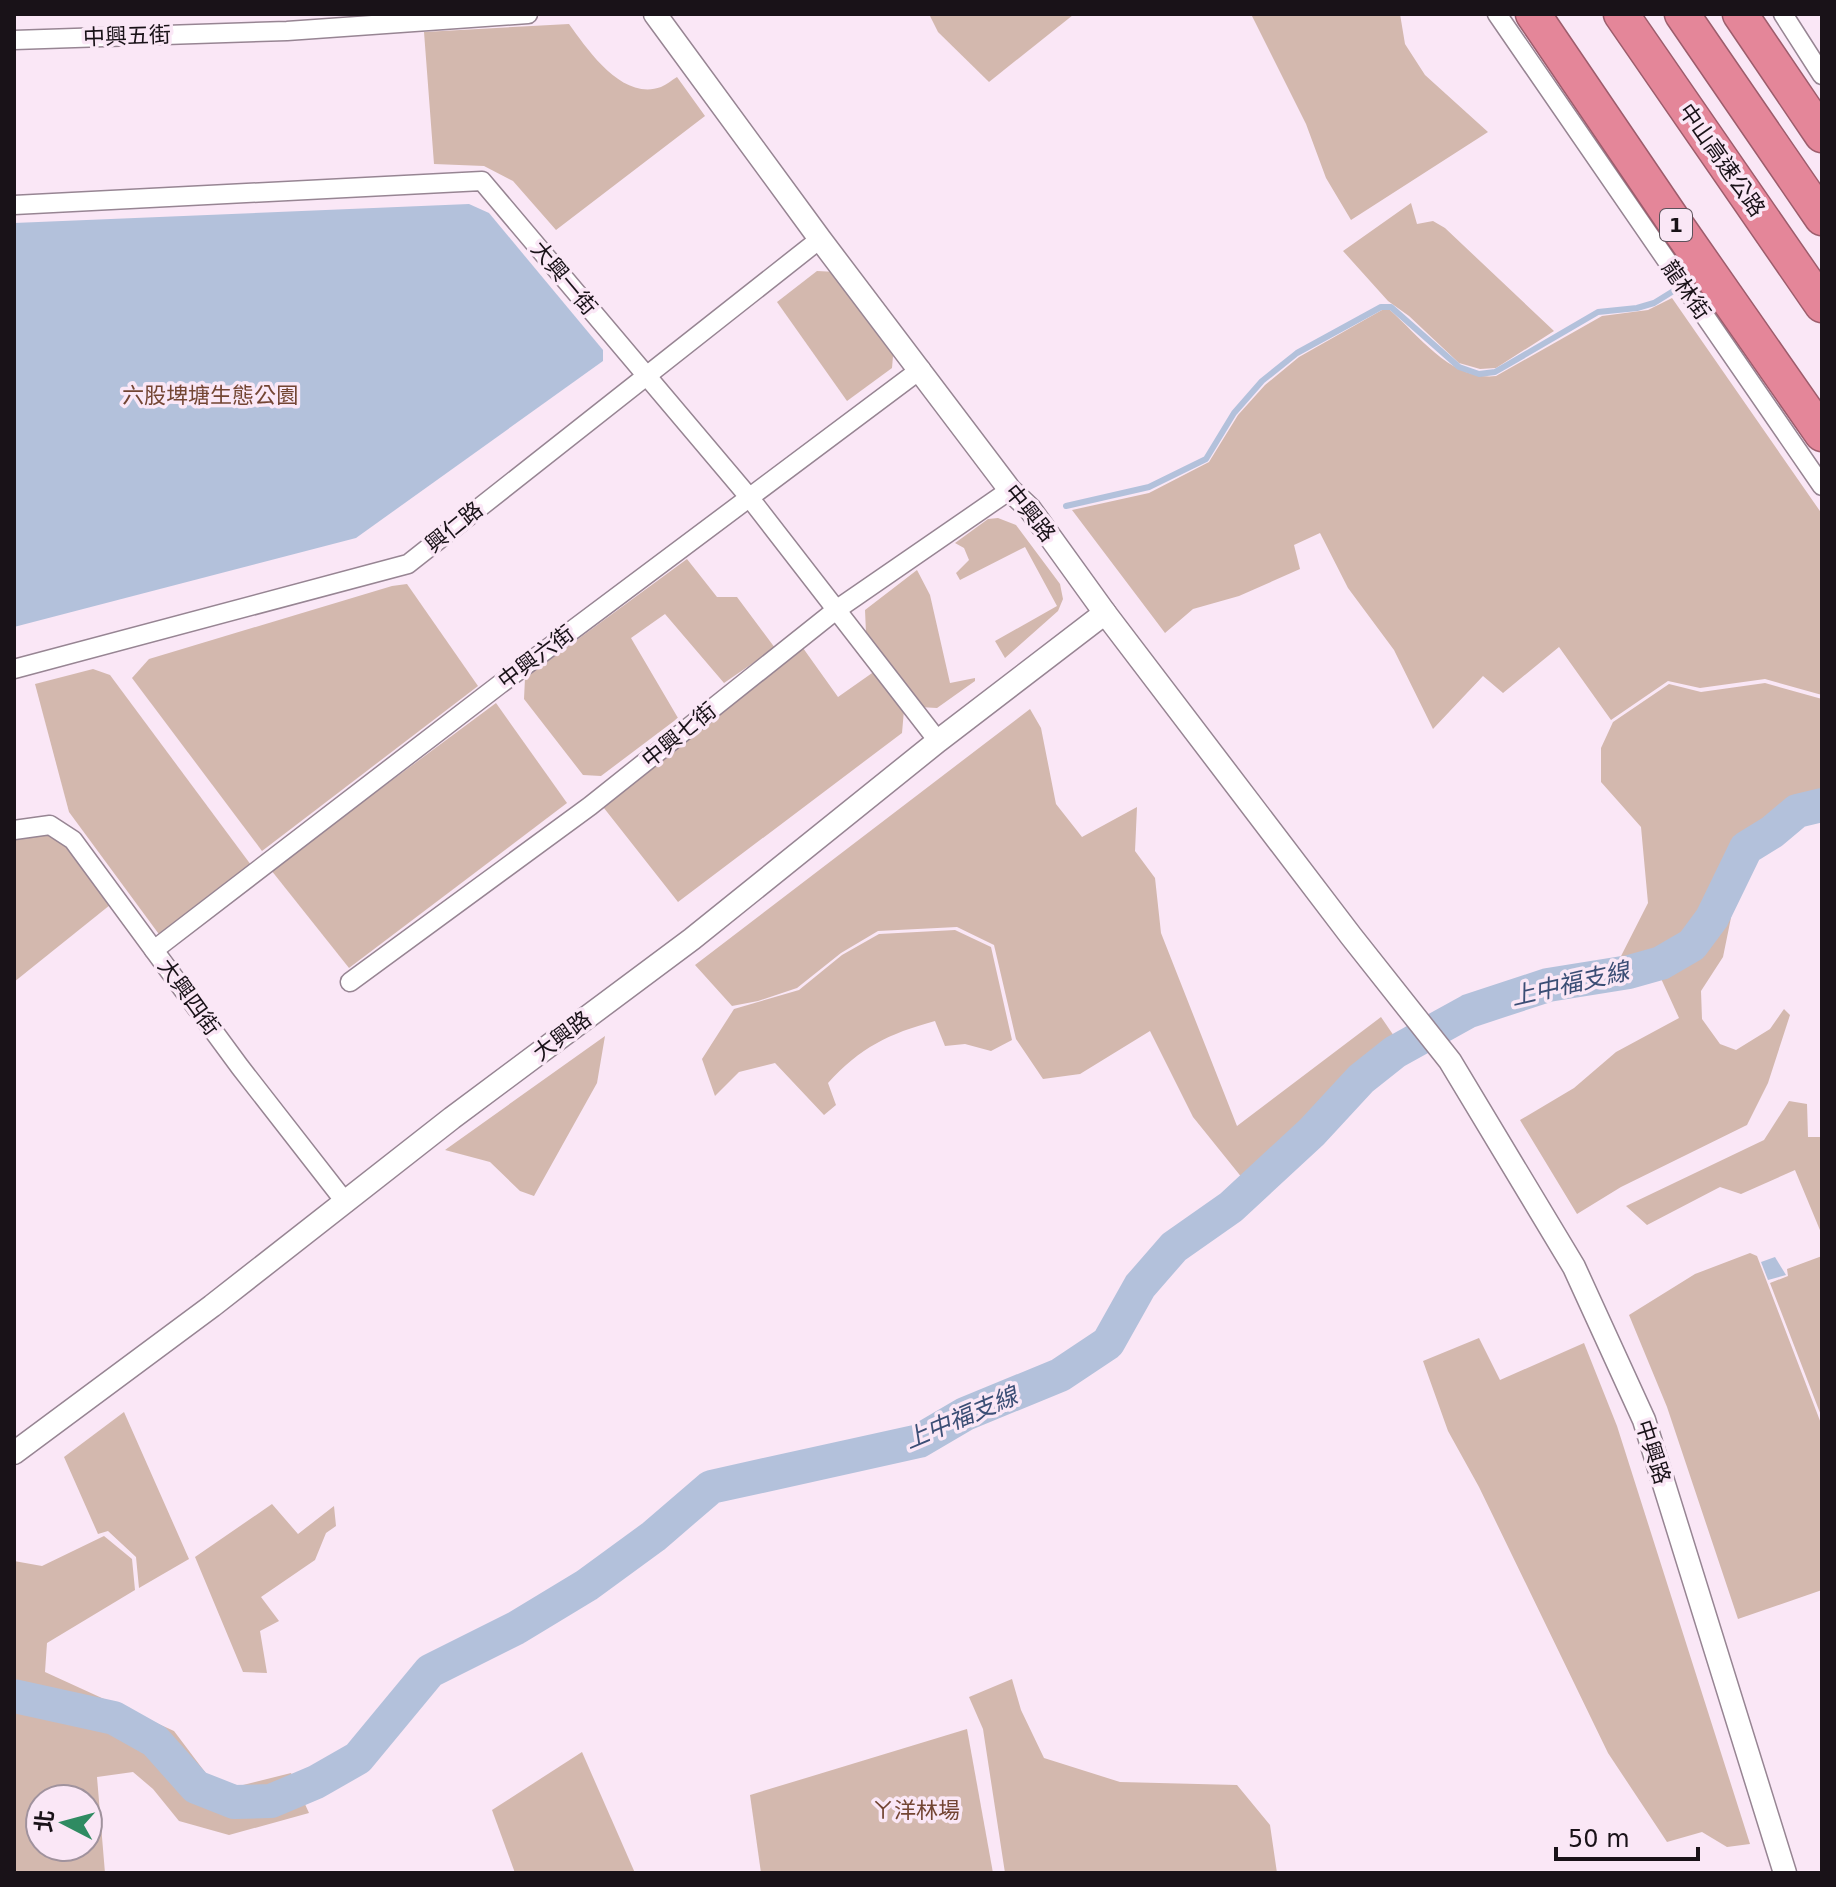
<svg xmlns="http://www.w3.org/2000/svg" width="1836" height="1887" viewBox="0 0 1836 1887" font-family="'DejaVu Sans','Noto Sans TC',sans-serif">
	<style>
		.green { fill: #d3b8ae; fill-rule: evenodd }
		.water { fill: #b3c1db }
		.lines { fill: none; stroke-linecap: round; stroke-linejoin: round }
		.stream { stroke: #b3c1db; stroke-width: 6 }
		.river { stroke: #b3c1db; stroke-width: 34 }
		.minor-casing { stroke: #978593; stroke-width: 21 }
		.tertiary-casing { stroke: #978593; stroke-width: 25 }
		.motorway-casing { stroke: #9d5d6c; stroke-width: 37 }
		.minor { stroke: #fff; stroke-width: 18 }
		.tertiary { stroke: #fff; stroke-width: 22 }
		.motorway { stroke: #e48699; stroke-width: 34 }
		.labels { text-anchor: middle; dominant-baseline: central; stroke-width: 7; stroke-linejoin: round; paint-order: stroke }
		.shield { fill: #fae7f6; stroke: #5c525b; stroke-width: 2 }
		.shield-label { font-size: 20px; font-weight: bold; fill: #191218 }
		.street-label { font-size: 22px; fill: #191218; stroke: #fae7f6 }
		.park-label { font-size: 22px; fill: #734533; stroke: #fae7f6 }
		.water-label { font-size: 24px; font-style: italic; fill: #3b4e75; stroke: #fae7f6 }
	</style>
	<rect width="100%" height="100%" fill="#fae7f6"/>
	<g class="green">
		<path d="M 929,14 L 1073,14 L 1073,15 L 989,82 L 938,32 Z"/>
		<path d="M 1251,14 L 1400,14 L 1405,44 L 1425,75 L 1488,132 L 1351,220 L 1326,178 L 1306,124 Z"/>
		<path d="M 569,24 C 588,50 622,101 661,87 C 666,85 672,80 677,77 L 705,116 L 556,230 L 513,181 L 484,166 L 434,164 L 424,32 Z"/>
		<path d="M 1411,203 L 1417,224 L 1433,221 L 1445,228 L 1554,331 L 1496,368 L 1480,369 L 1459,363 L 1409,316 L 1388,301 L 1343,251 Z"/>
		<path d="M 817,271 L 837,272 L 894,344 L 892,368 L 847,401 L 777,302 Z"/>
		<path d="M 1672,298 L 1822,514 L 1822,695 L 1765,679 L 1700,688 L 1668,681 L 1611,720 L 1559,647 L 1503,693 L 1483,676 L 1433,729 L 1394,650 L 1348,588 L 1320,533 L 1294,545 L 1300,569 L 1239,596 L 1193,609 L 1165,633 L 1072,510 L 1149,493 L 1209,462 L 1238,415 L 1265,385 L 1299,357 L 1382,310 L 1390,310 C 1420,337 1452,381 1496,376 L 1602,316 L 1648,310 Z"/>
		<path d="M 998,518 L 1016,525 L 1060,584 L 1063,599 L 1058,611 L 1005,658 L 995,641 L 1057,606 L 1025,547 L 960,580 L 956,573 L 969,560 L 964,548 L 955,543 L 988,519 Z"/>
		<path d="M 687,559 L 717,597 L 737,597 L 775,648 L 724,683 L 665,614 L 631,638 L 678,718 L 601,776 L 583,775 L 524,699 L 525,678 Z"/>
		<path d="M 917,570 L 930,595 L 950,683 L 975,678 L 975,681 L 937,708 L 919,707 L 866,633 L 865,610 Z"/>
		<path d="M 407,584 L 478,686 L 262,851 L 132,678 L 149,659 L 392,586 Z"/>
		<path d="M 803,648 L 838,697 L 875,671 L 904,710 L 902,733 L 678,902 L 600,803 Z"/>
		<path d="M 93,669 L 110,675 L 251,865 L 161,937 L 69,812 L 35,684 Z"/>
		<path d="M 1765,683 L 1822,699 L 1822,796 L 1793,803 L 1739,839 L 1704,912 L 1686,941 L 1656,955 L 1618,962 L 1648,903 L 1641,827 L 1601,782 L 1601,748 L 1613,722 L 1669,684 L 1701,692 Z"/>
		<path d="M 496,703 L 567,803 L 349,968 L 271,870 Z"/>
		<path d="M 1030,709 L 1041,728 L 1056,804 L 1082,837 L 1137,807 L 1135,851 L 1155,878 L 1161,933 L 1237,1126 L 1381,1017 L 1394,1036 L 1381,1043 L 1279,1154 L 1247,1184 L 1193,1117 L 1150,1031 L 1080,1074 L 1043,1079 L 1016,1039 L 994,945 L 957,927 L 878,931 L 841,953 L 797,988 L 758,1001 L 732,1006 L 695,965 Z"/>
		<path d="M 37,833 L 56,837 L 72,853 L 110,905 L 14,982 L 14,839 Z"/>
		<path d="M 1750,851 L 1750,860 L 1735,898 L 1723,957 L 1701,991 L 1702,1019 L 1720,1044 L 1736,1050 L 1770,1029 L 1784,1009 L 1790,1015 L 1768,1083 L 1747,1125 L 1621,1187 L 1577,1214 L 1520,1120 L 1574,1088 L 1616,1052 L 1679,1018 L 1658,972 L 1695,952 L 1713,933 Z"/>
		<path d="M 955,930 L 991,947 L 1012,1040 L 991,1051 L 965,1044 L 945,1046 L 935,1021 C 888,1034 861,1047 828,1083 L 836,1105 L 824,1115 L 775,1063 L 739,1072 L 715,1096 L 702,1059 L 734,1009 L 799,990 L 842,955 L 879,934 Z"/>
		<path d="M 605,1036 L 597,1083 L 534,1196 L 520,1191 L 490,1162 L 445,1150 Z"/>
		<path d="M 1789,1101 L 1807,1104 L 1808,1137 L 1822,1137 L 1822,1235 L 1795,1170 L 1741,1194 L 1720,1187 L 1647,1225 L 1626,1206 L 1764,1140 Z"/>
		<path d="M 1750,1253 L 1757,1256 L 1822,1426 L 1822,1590 L 1738,1619 L 1667,1407 L 1629,1315 L 1695,1274 Z"/>
		<path d="M 1822,1256 L 1822,1418 L 1770,1283 L 1788,1276 L 1787,1269 Z"/>
		<path d="M 1479,1338 L 1500,1380 L 1584,1343 L 1617,1426 L 1750,1844 L 1727,1847 L 1702,1832 L 1667,1842 L 1608,1753 L 1479,1487 L 1448,1431 L 1423,1361 Z"/>
		<path d="M 124,1412 L 189,1559 L 139,1588 L 136,1557 L 108,1531 L 98,1534 L 64,1457 Z"/>
		<path d="M 272,1504 L 298,1534 L 334,1506 L 336,1526 L 326,1533 L 315,1560 L 261,1597 L 279,1621 L 260,1631 L 267,1673 L 243,1672 L 195,1557 Z"/>
		<path d="M 104,1536 L 132,1559 L 135,1590 L 47,1643 L 45,1672 L 174,1731 L 208,1776 L 239,1786 L 291,1773 L 309,1813 L 229,1835 L 179,1821 L 153,1789 L 133,1772 L 97,1777 L 105,1873 L 14,1873 L 14,1561 L 42,1566 ZM 40,1799 L 88,1799 L 88,1847 L 40,1847 Z"/>
		<path d="M 1012,1679 L 1021,1710 L 1044,1758 L 1120,1782 L 1237,1785 L 1270,1825 L 1277,1873 L 1005,1873 L 983,1729 L 969,1697 Z"/>
		<path d="M 967,1729 L 993,1873 L 761,1873 L 750,1795 Z"/>
		<path d="M 582,1752 L 635,1873 L 515,1873 L 492,1810 Z"/>
	</g>
	<g class="water">
		<path d="M 469,204 L 489,213 L 603,350 L 603,361 L 356,538 L 14,627 L 14,223 Z"/>
		<path d="M 1775,1257 L 1786,1275 L 1768,1280 L 1761,1262 Z"/>
	</g>
	<g class="lines">
		<path class="stream" d="M 1066,506 L 1149,487 L 1206,459 L 1234,413 L 1262,381 L 1297,353 L 1381,307 L 1391,307 L 1459,367 L 1479,374 L 1495,372 L 1598,312 L 1637,308 L 1654,303 L 1675,290"/>
		<path class="river" d="M 14,1696 L 114,1718 L 155,1741 L 196,1787 L 234,1802 L 271,1801 L 316,1782 L 358,1758 L 430,1671 L 516,1628 L 587,1585 L 654,1536 L 711,1487 L 919,1441 L 965,1414 L 1060,1375 L 1108,1343 L 1140,1286 L 1174,1247 L 1231,1207 L 1312,1132 L 1361,1079 L 1395,1052 L 1469,1011 L 1548,985 L 1629,972 L 1661,963 L 1692,945 L 1712,918 L 1746,848 L 1772,832 L 1797,811 L 1822,805"/>
		<g class="minor-casing">
			<g id="minor">
				<path d="M 1497,14 L 1822,486"/>
				<path d="M 1783,14 L 1822,75"/>
				<path d="M 14,40 L 287,31 L 528,14"/>
				<path d="M 14,205 L 482,181 L 749,497 L 938,741"/>
				<path d="M 14,669 L 408,564 L 820,239"/>
				<path d="M 14,830 L 50,825 L 73,840 L 240,1067 L 346,1203"/>
				<path d="M 154,950 L 499,685 L 921,369"/>
				<path d="M 350,982 L 590,806 L 836,610 L 1010,490"/>
			</g>
		</g>
		<g class="tertiary-casing">
			<g id="tertiary">
				<path d="M 655,14 L 820,239 L 1010,490 L 1030,509 L 1105,613 L 1351,936 L 1450,1061 L 1574,1267 L 1644,1420 L 1785,1873"/>
				<path d="M 14,1453 L 212,1306 L 452,1118 L 692,939 L 938,741 L 1105,613"/>
			</g>
		</g>
		<g class="motorway-casing">
			<g id="motorway">
				<path d="M 1533,14 L 1677,226 L 1822,434"/>
				<path d="M 1621,14 L 1822,305"/>
				<path d="M 1682,14 L 1822,218"/>
				<path d="M 1740,14 L 1822,135"/>
			</g>
		</g>
		<use href="#minor" class="minor"/>
		<use href="#tertiary" class="tertiary"/>
		<use href="#motorway" class="motorway"/>
	</g>
	<g class="labels">
		<rect class="shield" x="1660" y="209" width="32" height="32" rx="6"/>
		<g class="shield-label">
			<text x="1676" y="225">1</text>
		</g>
		<g class="street-label">
			<text transform="translate(127 36) rotate(-2)">中興五街</text>
			<text transform="translate(1722 160) rotate(55)">中山高速公路</text>
			<text transform="translate(564 278) rotate(50)">大興一街</text>
			<text transform="translate(1686 290) rotate(55)">龍林街</text>
			<text transform="translate(1030 513) rotate(51)">中興路</text>
			<text transform="translate(454 527) rotate(-39)">興仁路</text>
			<text transform="translate(536 657) rotate(-37)">中興六街</text>
			<text transform="translate(679 735) rotate(-39)">中興七街</text>
			<text transform="translate(189 997) rotate(54)">大興四街</text>
			<text transform="translate(562 1036) rotate(-37)">大興路</text>
			<text transform="translate(1653 1452) rotate(72)">中興路</text>
		</g>
		<g class="park-label">
			<text x="210" y="395">六股埤塘生態公園</text>
			<text x="916" y="1810">ㄚ洋林場</text>
		</g>
		<g class="water-label">
			<text transform="translate(1570 984) rotate(-13)">上中福支線</text>
			<text transform="translate(961 1418) rotate(-23)">上中福支線</text>
		</g>
	</g>
	<rect width="1836" height="1887" fill="none" stroke="#191218" stroke-width="32"/>
	<g transform="translate(64 1823) rotate(276)"><circle r="38" fill="#fae7f6" stroke="#a0929d" stroke-width="2"/>
	<path d="M0-6L14 30L0 20L-14 30Z" fill="#2f8b62"/>
	<text y="-12" font-size="22" font-weight="bold" text-anchor="middle" fill="#191218">北</text>
	</g>
	<path d="M1556 1847v12h142v-12" fill="none" stroke="#191218" stroke-width="4"/>
	<text x="1568" y="1847" font-size="24" fill="#191218" stroke="#fae7f6" stroke-width="6" paint-order="stroke">50 m</text>
</svg>
